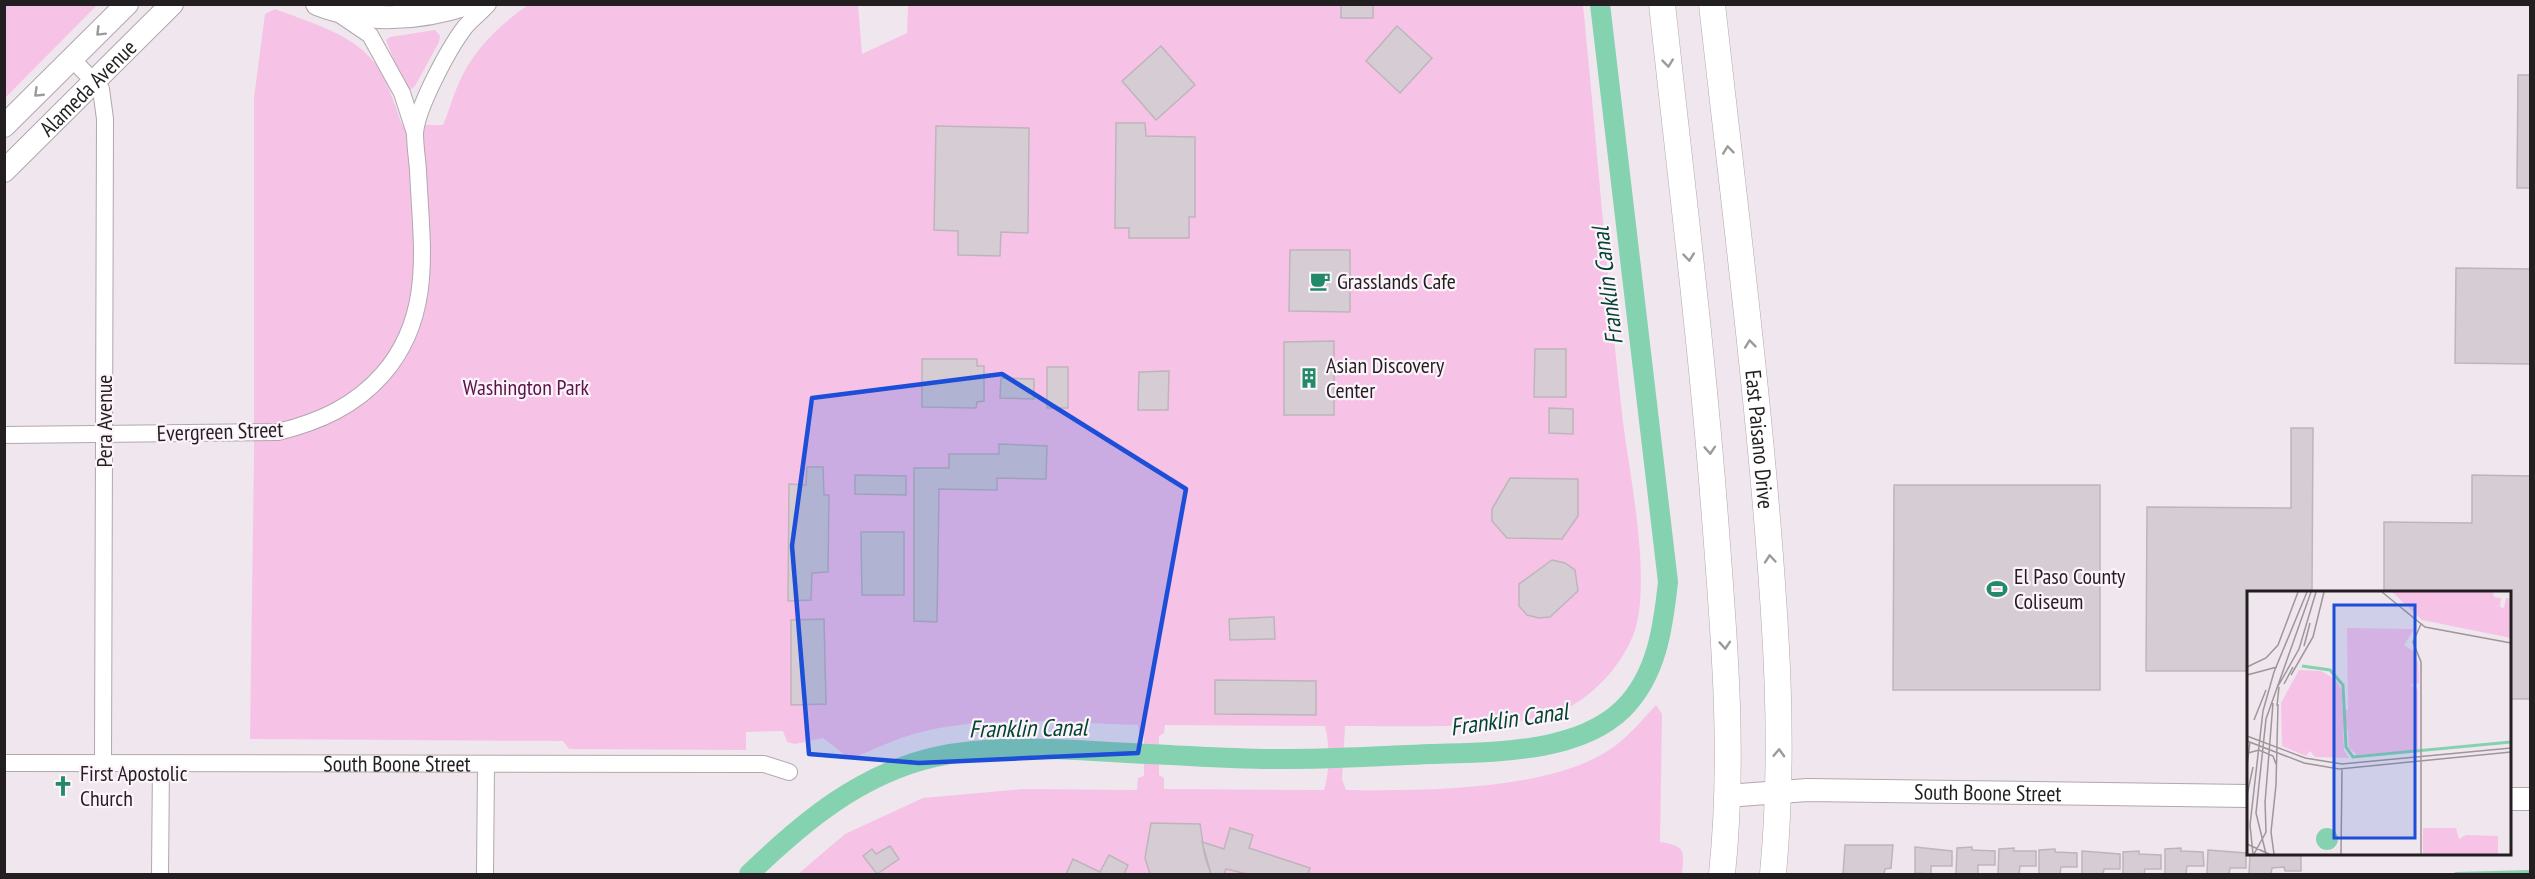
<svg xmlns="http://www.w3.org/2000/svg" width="2535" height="879" viewBox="0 0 2535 879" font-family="'PT Sans Narrow',sans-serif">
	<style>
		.green { fill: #f6c3e7; fill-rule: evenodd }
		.water { fill: #85d2b0 }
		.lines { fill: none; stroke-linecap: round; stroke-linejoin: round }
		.canal { stroke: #85d2b0; stroke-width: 20 }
		.building { fill: #d6ccd3; stroke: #beb5bb; stroke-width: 1.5 }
		.street-casing { stroke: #b1a8ae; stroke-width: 18 }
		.secondary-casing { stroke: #b1a8ae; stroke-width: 24 }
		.primary-casing { stroke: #b1a8ae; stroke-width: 27 }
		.street { stroke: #fff; stroke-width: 16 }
		.secondary { stroke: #fff; stroke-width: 22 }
		.primary { stroke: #fff; stroke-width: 26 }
		.oneway { stroke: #9c9a9b }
		.marked { fill: #1d4ed8; fill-opacity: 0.2; stroke: #1d4ed8; stroke-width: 4.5; stroke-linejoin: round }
		.labels { text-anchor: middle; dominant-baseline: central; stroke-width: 4.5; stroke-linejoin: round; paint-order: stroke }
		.street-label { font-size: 22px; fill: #231f21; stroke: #fdf3fa }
		.poi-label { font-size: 22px; fill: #231f21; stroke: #fdf3fa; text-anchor: start }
		.park-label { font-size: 22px; fill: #5a144b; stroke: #fdf3fa }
		.water-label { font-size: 24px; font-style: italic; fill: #024530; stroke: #fdf3fa }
		.inset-river { fill: none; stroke: #85d2b0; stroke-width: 3 }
		.inset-road { fill: none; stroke: #9e969b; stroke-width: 1.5 }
		.view { fill: #1d4ed8; fill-opacity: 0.15; stroke: #1d4ed8; stroke-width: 3 }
		.inset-edge { fill: none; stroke: #231f21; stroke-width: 3 }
	</style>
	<rect width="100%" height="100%" fill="#f0e6ed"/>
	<g class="green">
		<path d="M 5,4 L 97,5 L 5,98 L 4,5 Z"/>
		<path d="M 528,5 L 858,5 L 862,54 L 907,33 L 908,5 L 1583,5 C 1597,144 1607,283 1623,422 C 1630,477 1652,582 1634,633 C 1623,662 1600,689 1573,705 C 1528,733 1400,725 1345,726 L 1342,779 L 1346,790 C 1419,791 1543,791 1606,752 C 1626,740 1640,722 1656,705 L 1662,714 L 1660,842 C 1686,846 1684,850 1682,874 L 798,874 L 845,834 L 923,798 L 1023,789 L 1137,790 L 1138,778 L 1144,776 L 1144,735 L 1139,732 L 1138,725 C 1065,723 986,714 914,734 C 892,740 871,751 850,759 L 823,738 L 795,744 L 787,742 L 783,731 L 746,732 L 746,750 L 569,749 L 563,741 L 250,739 L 254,456 L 254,98 L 265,14 L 275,9 C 308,22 355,34 376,65 C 388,83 395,104 402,125 L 443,125 C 449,112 452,98 458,85 C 472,51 499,25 528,5 ZM 1165,725 L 1325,726 C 1330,746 1330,770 1324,790 L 1164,789 L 1164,778 L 1159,775 L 1159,736 L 1164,733 Z"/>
		<path d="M 435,30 L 440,36 L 439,42 L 415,86 L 410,90 L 405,88 L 386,40 L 390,37 Z"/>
	</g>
	<path class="water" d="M 2530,870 L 2530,874 L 2451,874 L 2456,872 Z"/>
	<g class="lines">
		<path class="canal" d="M 749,874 C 803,822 860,774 935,757 C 1004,742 1078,751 1148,754 C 1196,756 1244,760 1291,759 C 1338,759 1384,756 1430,754 C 1490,752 1577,754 1623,709 C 1657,675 1663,628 1668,582 L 1600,4"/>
	</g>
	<g class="building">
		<rect x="1341" y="4" width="32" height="14"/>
		<path d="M 1397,26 L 1432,58 L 1400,93 L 1366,61 Z"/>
		<path d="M 1161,46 L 1195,85 L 1156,120 L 1122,81 Z"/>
		<path d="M 2518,75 L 2530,75 L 2530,188 L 2517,188 Z"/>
		<path d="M 1116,123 L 1145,123 L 1146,136 L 1195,137 L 1195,217 L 1189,217 L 1189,238 L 1129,238 L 1129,228 L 1115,228 Z"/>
		<path d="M 936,126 L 1029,128 L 1028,233 L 1001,232 L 1000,256 L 958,255 L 958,231 L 934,230 Z"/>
		<path d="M 1290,250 L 1350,250 L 1350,312 L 1289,311 Z"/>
		<path d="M 2456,268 L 2530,269 L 2530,364 L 2455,363 Z"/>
		<path d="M 1334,341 L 1334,415 L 1284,415 L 1284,342 Z"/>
		<path d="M 1535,349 L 1566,349 L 1566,397 L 1534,397 Z"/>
		<path d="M 922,359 L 977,359 L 977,366 L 984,366 L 984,401 L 977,402 L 976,408 L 922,407 Z"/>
		<rect x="1047" y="367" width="21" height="41"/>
		<path d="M 1169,371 L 1168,410 L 1138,410 L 1139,372 Z"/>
		<path d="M 1001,378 L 1034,379 L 1034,399 L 1000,398 Z"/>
		<path d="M 1549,408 L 1573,409 L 1573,434 L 1549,433 Z"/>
		<path d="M 2291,428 L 2313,428 L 2312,592 L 2248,592 L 2248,671 L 2146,671 L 2147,507 L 2291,508 Z"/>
		<path d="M 999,444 L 1047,446 L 1046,479 L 997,478 L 997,490 L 939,489 L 937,622 L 914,621 L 914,468 L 949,468 L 949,454 L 999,454 Z"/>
		<path d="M 807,467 L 823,467 L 824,495 L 829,495 L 828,572 L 812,573 L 811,600 L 788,601 L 789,484 L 806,485 Z"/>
		<path d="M 855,475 L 906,476 L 906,495 L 855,494 Z"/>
		<path d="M 2472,475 L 2530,476 L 2530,699 L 2510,699 L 2510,592 L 2384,592 L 2384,522 L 2472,523 Z"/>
		<path d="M 1510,478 L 1578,479 L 1578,516 L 1562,539 L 1507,538 L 1492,521 L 1492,509 Z"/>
		<path d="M 1894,485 L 2100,485 L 2100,690 L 1893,690 Z"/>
		<path d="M 861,532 L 904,532 L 904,595 L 862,595 Z"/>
		<path d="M 1552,560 L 1565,563 L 1575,570 L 1578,591 L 1550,617 L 1539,618 L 1527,615 L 1519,606 L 1519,584 Z"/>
		<path d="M 1274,617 L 1275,639 L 1230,640 L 1229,619 Z"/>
		<path d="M 824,619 L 826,704 L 791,705 L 791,620 Z"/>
		<path d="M 1215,680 L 1316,681 L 1316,715 L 1215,714 Z"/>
		<path d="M 1151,823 L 1200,824 L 1205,857 L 1211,874 L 1150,874 L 1145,858 Z"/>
		<path d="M 1230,828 L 1253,835 L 1249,848 L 1310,868 L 1308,874 L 1247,874 L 1226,869 L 1224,874 L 1211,874 L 1202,842 L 1224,849 Z"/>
		<path d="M 1845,845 L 1893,845 L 1891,868 L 1885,869 L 1884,874 L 1843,874 Z"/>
		<path d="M 890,846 L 899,859 L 877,874 L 863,856 L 872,849 L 876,854 Z"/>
		<path d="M 1915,847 L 1952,851 L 1952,866 L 1931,866 L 1931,874 L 1915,873 Z"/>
		<path d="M 1972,847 L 1972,850 L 1995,851 L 1995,865 L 1978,865 L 1978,874 L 1956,874 L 1957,848 Z"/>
		<path d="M 2014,848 L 2014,851 L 2036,851 L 2036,866 L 2020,866 L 2019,874 L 1998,874 L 1999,849 Z"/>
		<path d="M 2181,848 L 2181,851 L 2203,852 L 2204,866 L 2187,866 L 2186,874 L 2165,874 L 2165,849 Z"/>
		<path d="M 2055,849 L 2055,852 L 2077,853 L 2077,867 L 2061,867 L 2060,874 L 2039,874 L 2039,850 Z"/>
		<path d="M 2208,850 L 2246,853 L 2246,868 L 2230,868 L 2229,874 L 2207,874 Z"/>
		<path d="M 2082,851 L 2120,854 L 2120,869 L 2104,869 L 2103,874 L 2082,874 Z"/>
		<path d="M 2139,851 L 2139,854 L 2161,855 L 2161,869 L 2145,869 L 2144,874 L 2123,874 L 2123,852 Z"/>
		<path d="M 2250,854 L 2301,854 L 2301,871 L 2285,871 L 2284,867 L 2272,868 L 2271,874 L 2249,874 Z"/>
		<path d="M 1109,855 L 1128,865 L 1124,874 L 1066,874 L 1073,859 L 1100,872 Z"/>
	</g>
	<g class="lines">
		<g class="street-casing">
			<g id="street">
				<path d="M 339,14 L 370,35 L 402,93 L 415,133"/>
				<path d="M 72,59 L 101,89 L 105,119 L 103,763"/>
				<path d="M 4,435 L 278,432 C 319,422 355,406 383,374 C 435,314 421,243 418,170 C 417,158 415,145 415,133 C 417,107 449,48 465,27 C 472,19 481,12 488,4"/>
				<path id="s1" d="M 4,763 L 764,764 L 789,772"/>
				<path d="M 160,874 L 161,764"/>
				<path d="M 485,874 L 486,765"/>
			</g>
		</g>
		<g class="secondary-casing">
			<g id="secondary">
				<path d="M 317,4 C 365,23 418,20 467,4"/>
				<path d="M 4,126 L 127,4"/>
				<path id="s2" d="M 4,171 L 172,4"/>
				<path id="s3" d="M 1727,796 L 1807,790 L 2248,796"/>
				<path d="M 2510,799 L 2530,799"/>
			</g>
		</g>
		<g class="primary-casing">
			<g id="primary">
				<path d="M 1662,4 C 1681,180 1703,355 1716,531 C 1725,646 1734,760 1722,874"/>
				<path id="s4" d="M 1712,4 C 1730,168 1751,331 1765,495 C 1776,622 1785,747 1773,874"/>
			</g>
		</g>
		<use href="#street" class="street"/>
		<use href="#secondary" class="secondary"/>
		<use href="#primary" class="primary"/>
	</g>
	<defs><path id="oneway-chevron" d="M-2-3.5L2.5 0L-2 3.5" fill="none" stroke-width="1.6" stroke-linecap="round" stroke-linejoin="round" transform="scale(1.5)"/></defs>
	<g class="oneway">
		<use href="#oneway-chevron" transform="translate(100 32) rotate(135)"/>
		<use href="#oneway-chevron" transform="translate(1668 63) rotate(84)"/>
		<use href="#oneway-chevron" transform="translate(38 93) rotate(136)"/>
		<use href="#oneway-chevron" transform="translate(1728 150) rotate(-96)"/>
		<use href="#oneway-chevron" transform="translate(1689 257) rotate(84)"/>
		<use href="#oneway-chevron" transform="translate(1750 344) rotate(-96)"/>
		<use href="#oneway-chevron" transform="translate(1710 450) rotate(86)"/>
		<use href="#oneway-chevron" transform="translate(1770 559) rotate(-95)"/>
		<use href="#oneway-chevron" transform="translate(1725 645) rotate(86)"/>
		<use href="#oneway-chevron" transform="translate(1779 753) rotate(-88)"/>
	</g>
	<path class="marked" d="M 1002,374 L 1186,489 L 1138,753 L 919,763 L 809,754 L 792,546 L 812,398 Z"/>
	<defs>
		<g id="cafe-bare" transform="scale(1.62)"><path d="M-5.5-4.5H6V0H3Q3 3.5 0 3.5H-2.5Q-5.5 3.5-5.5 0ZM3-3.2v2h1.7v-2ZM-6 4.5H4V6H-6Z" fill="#228a66" stroke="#fdf3fa" stroke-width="2.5" paint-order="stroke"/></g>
		<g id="building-bare" transform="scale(1.62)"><path d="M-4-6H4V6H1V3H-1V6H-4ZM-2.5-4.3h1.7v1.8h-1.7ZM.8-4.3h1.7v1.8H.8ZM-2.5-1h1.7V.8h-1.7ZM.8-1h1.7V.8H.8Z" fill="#228a66" stroke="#fdf3fa" stroke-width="2.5" paint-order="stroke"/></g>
		<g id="stadium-bare" transform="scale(1.62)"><path d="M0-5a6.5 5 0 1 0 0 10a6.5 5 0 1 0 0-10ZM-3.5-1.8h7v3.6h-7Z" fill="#228a66" stroke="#fdf3fa" stroke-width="2.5" paint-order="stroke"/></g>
		<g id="church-bare" transform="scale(1.62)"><path d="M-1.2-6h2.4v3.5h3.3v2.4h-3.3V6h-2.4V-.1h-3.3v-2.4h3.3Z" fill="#228a66" stroke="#fdf3fa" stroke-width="2.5" paint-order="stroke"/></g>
	</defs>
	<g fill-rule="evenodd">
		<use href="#cafe-bare" x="1320" y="281"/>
		<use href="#building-bare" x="1309" y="378"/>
		<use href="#stadium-bare" x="1997" y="589"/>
		<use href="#church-bare" x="63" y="786"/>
	</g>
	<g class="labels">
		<g class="street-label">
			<text stroke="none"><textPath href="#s2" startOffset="118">Alameda Avenue</textPath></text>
			<text transform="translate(104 421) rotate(-90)">Pera Avenue</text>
			<text transform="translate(220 431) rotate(-2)">Evergreen Street</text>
			<text stroke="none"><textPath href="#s4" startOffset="438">East Paisano Drive</textPath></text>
			<text stroke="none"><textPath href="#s1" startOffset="393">South Boone Street</textPath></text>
			<text stroke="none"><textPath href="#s3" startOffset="261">South Boone Street</textPath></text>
		</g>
		<g class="poi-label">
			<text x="1337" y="281">Grasslands Cafe</text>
			<text x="1326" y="365">Asian Discovery<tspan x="1326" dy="25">Center</tspan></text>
			<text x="2014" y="576">El Paso County<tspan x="2014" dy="25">Coliseum</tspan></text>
			<text x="80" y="773">First Apostolic<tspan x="80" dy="25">Church</tspan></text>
		</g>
		<g class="park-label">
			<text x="526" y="387">Washington Park</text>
		</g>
		<g class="water-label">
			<text transform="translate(1607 286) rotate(-97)">Franklin Canal</text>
			<text transform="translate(1509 719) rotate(-8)">Franklin Canal</text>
			<text transform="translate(1028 728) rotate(-1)">Franklin Canal</text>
		</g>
	</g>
	<g transform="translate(2247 591)">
		<rect width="264" height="264" fill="#f0e6ed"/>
		<path d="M 145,1 L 246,1 L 247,6 L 254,7 L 253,16 L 257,17 L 259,7 L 264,8 L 264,47 L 175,29 ZM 100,37 L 167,38 L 157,54 L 166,60 L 171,71 L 172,92 L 163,94 L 171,98 L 171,159 L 110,164 L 102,157 L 101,138 L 96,138 L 97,159 L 102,167 L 68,166 L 63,160 L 59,165 L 35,155 L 34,112 L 52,79 L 74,80 L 88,88 L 95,99 L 95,118 L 101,119 ZM 176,237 L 209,237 L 212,248 L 219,244 L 251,245 L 251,263 L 176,263 Z" fill="#f6c3e7"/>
		<path d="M69 248a11 11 0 1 1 22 0a11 11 0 1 1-22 0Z" fill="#85d2b0"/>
		<path class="inset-river" d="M 55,75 L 83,79 L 96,94 L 99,156 L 106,166 L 264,151"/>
		<path class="inset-road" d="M 135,1 L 178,36 L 264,52M 57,55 L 63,32M 0,76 L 19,67 L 31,54 L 51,1M 0,84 L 30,76M 44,84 L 66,46 L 77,1M 37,93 L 46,76M 30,97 L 52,58 L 69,1M 30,115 L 32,96M 7,129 L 19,99M 0,145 L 58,167 L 95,173 L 264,157M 0,150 L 57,172 L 92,178 L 264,161M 1,162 L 12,159 L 26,165 L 29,173M 0,174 L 3,151M 29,194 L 31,113M 0,204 L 6,176M 18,212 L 26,112M 0,253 L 22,263M 6,263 L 3,234 L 16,120 L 27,81 L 60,1M 7,263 L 19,241 L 18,209M 19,263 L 9,222 L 19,128 L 64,1M 27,263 L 24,241 L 29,194M 94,263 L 95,178M 174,263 L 174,71 L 166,51 L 174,33"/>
		<path class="view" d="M 87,14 L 168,14 L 168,247 L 87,247 Z"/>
		<rect width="264" height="264" class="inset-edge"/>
	</g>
	<rect width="2535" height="879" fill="none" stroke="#231f21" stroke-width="12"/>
</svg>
